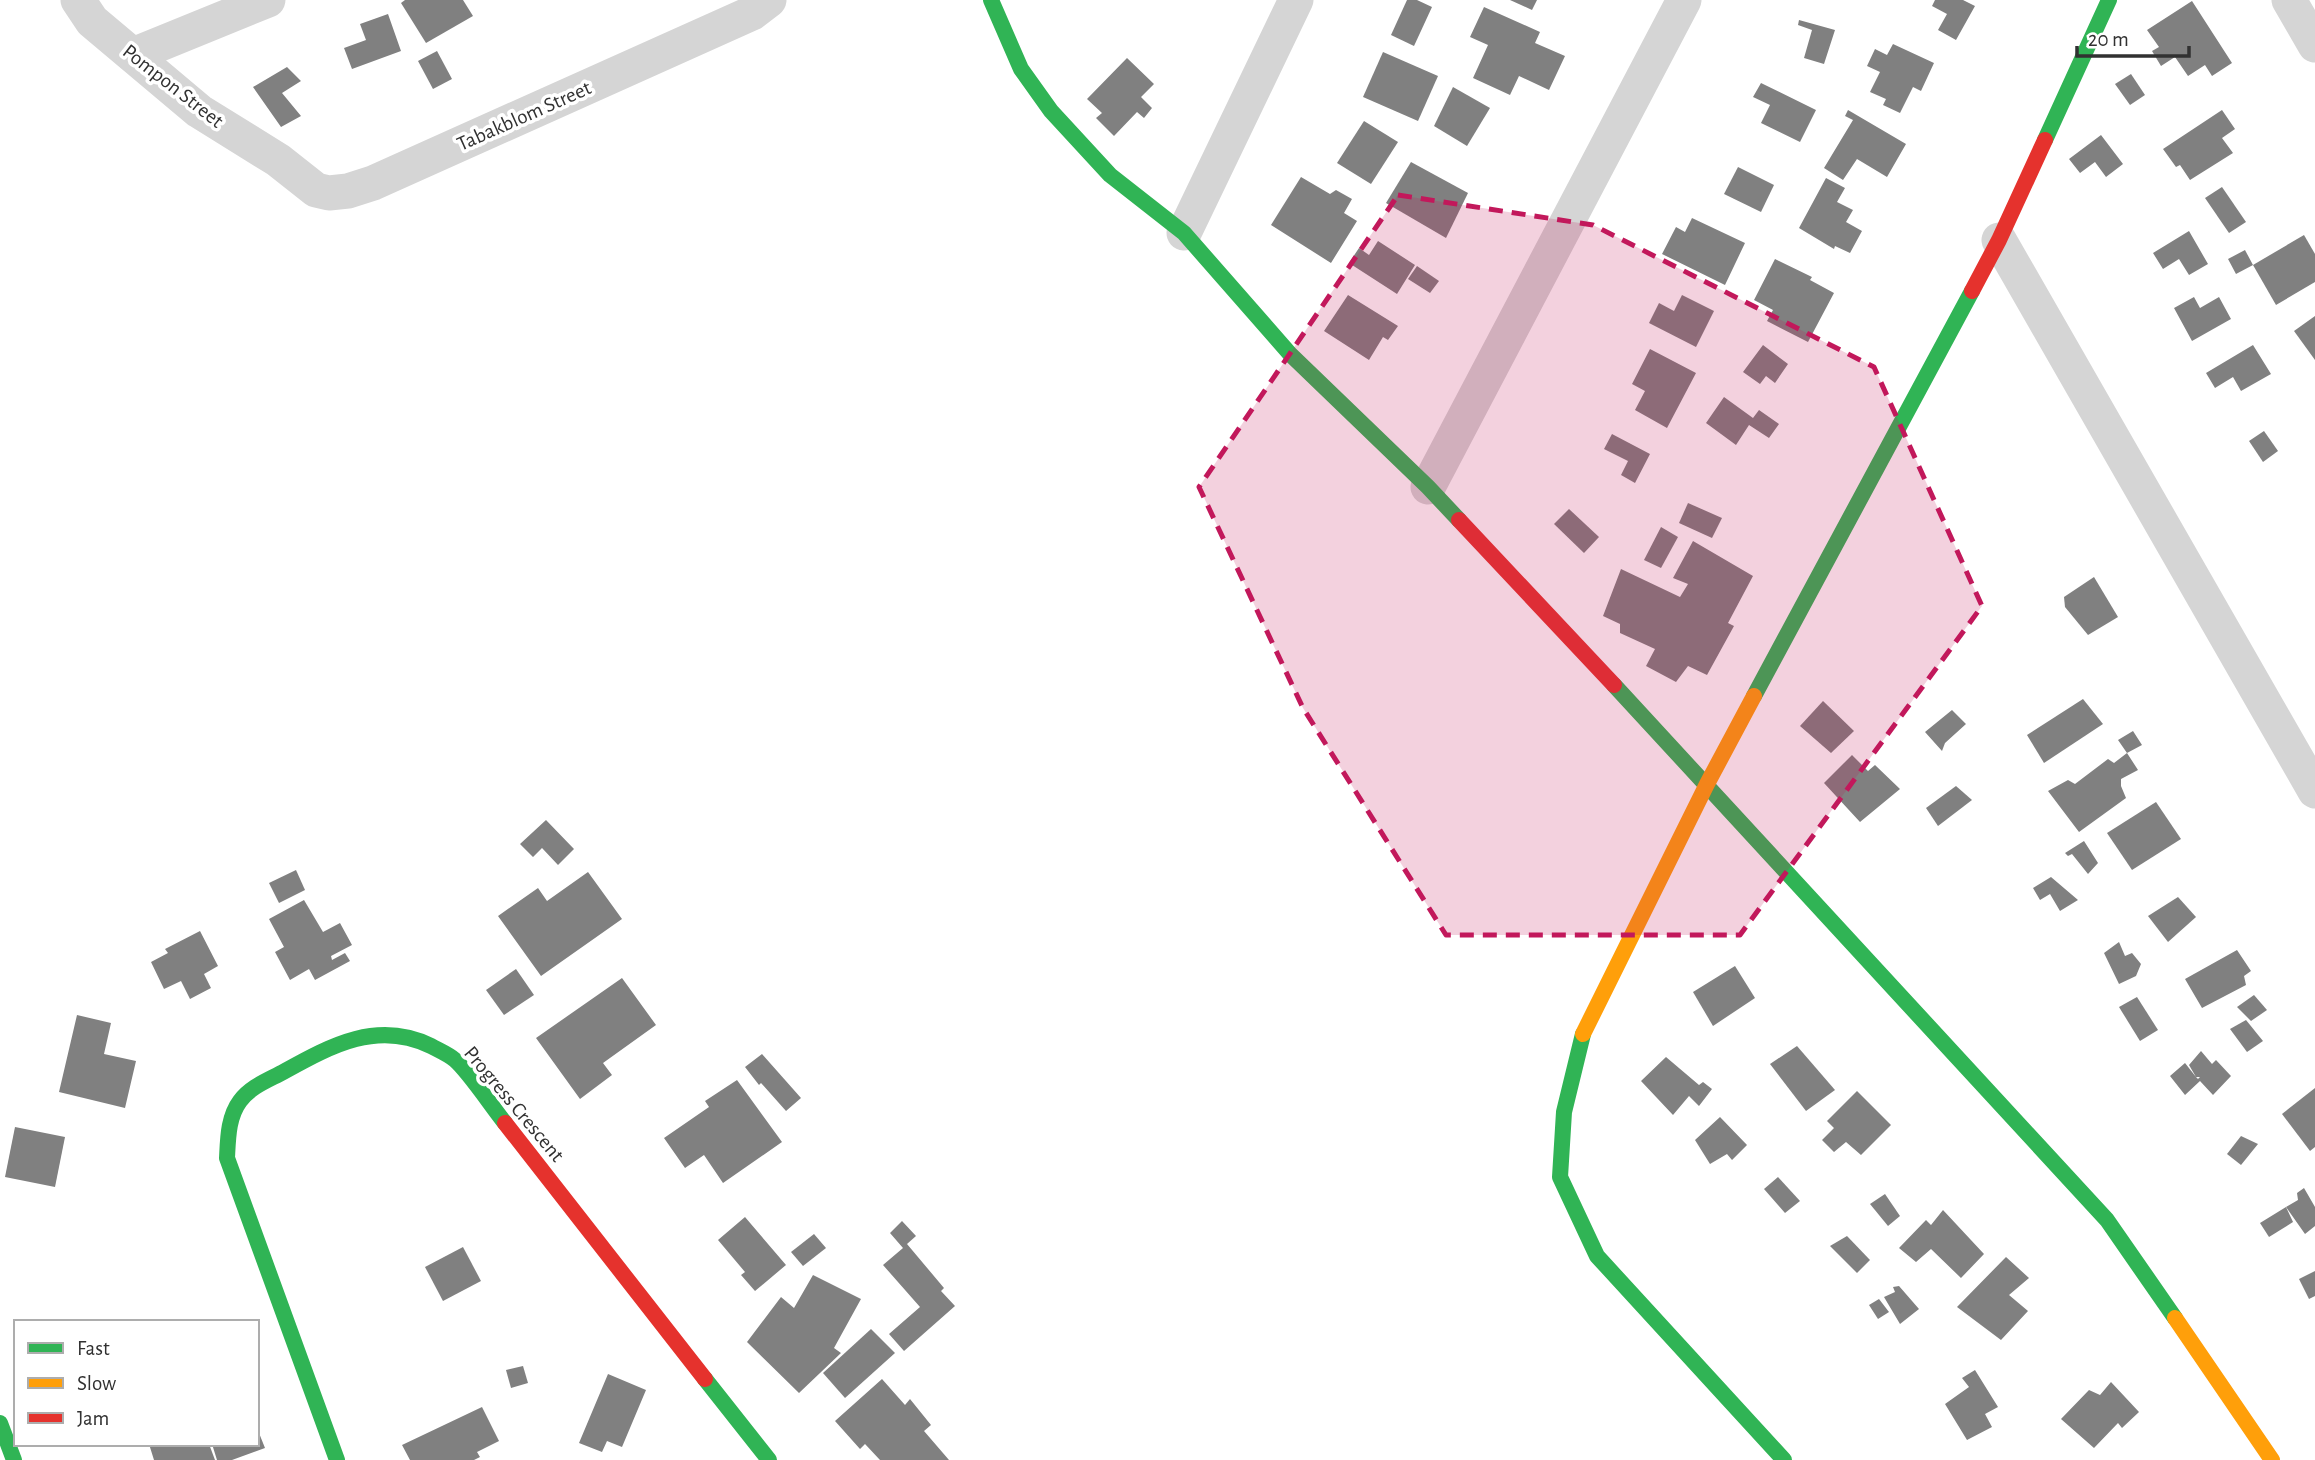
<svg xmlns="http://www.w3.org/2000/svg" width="2315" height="1460" viewBox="0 0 2315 1460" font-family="'Alegreya Sans',sans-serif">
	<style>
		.building { fill: #808080 }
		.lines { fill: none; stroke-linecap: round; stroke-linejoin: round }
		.street { stroke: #d5d5d5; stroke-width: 35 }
		.fast { stroke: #30b455; stroke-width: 16 }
		.slow { stroke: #ff9f0a; stroke-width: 16 }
		.jam { stroke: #e5322d; stroke-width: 16 }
		.marked { fill: #c2185b; fill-opacity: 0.2; stroke: #c2185b; stroke-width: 5; stroke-dasharray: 14 9; stroke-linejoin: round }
		.labels { text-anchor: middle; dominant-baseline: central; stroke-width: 7; stroke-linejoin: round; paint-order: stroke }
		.street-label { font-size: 21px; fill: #313131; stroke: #fff }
	</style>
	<rect width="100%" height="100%" fill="#fff"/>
	<g class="building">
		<path d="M 405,0 L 463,0 L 473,16 L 426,43 L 401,3 Z"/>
		<path d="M 1407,0 L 1417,0 L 1432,7 L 1414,46 L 1391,35 Z"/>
		<path d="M 1510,0 L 1537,0 L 1532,10 Z"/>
		<path d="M 1935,0 L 1963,0 L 1975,6 L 1956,40 L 1938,30 L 1947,14 L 1932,6 Z"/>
		<path d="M 2192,1 L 2232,63 L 2212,76 L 2205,65 L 2188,76 L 2175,57 L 2161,66 L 2152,51 L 2159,47 L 2147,30 Z"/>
		<path d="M 1484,7 L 1540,32 L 1535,43 L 1565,56 L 1549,90 L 1519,76 L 1510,95 L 1473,78 L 1488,45 L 1470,37 Z"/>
		<path d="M 388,14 L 401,51 L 352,69 L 344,48 L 366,40 L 360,24 Z"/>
		<path d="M 1799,20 L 1835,30 L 1824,64 L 1804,58 L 1812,30 L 1798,25 Z"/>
		<path d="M 1893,44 L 1934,63 L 1921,91 L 1913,87 L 1900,113 L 1883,105 L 1886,99 L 1870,92 L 1880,72 L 1867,66 L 1875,49 L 1887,55 Z"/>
		<path d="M 437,51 L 452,79 L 433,89 L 418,61 Z"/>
		<path d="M 1383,52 L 1438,76 L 1418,121 L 1363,97 Z"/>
		<path d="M 1127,58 L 1154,84 L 1141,97 L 1152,108 L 1144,118 L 1137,112 L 1114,136 L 1096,118 L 1102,113 L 1087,99 Z"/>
		<path d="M 287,67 L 301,81 L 282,93 L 301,116 L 281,127 L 253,87 Z"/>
		<path d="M 2131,74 L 2145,95 L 2130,105 L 2115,84 Z"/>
		<path d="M 1761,83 L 1816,110 L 1800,142 L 1761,123 L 1770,105 L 1753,97 Z"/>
		<path d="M 1453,87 L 1490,108 L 1467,146 L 1434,126 Z"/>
		<path d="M 1848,110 L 1906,144 L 1887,177 L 1857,159 L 1843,180 L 1824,168 L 1853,120 L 1845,116 Z"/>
		<path d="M 2222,110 L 2235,129 L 2222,138 L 2233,153 L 2190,180 L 2180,165 L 2176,167 L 2163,149 Z"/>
		<path d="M 1364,121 L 1398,142 L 1371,184 L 1337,163 Z"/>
		<path d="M 2101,135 L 2123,164 L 2106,177 L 2095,162 L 2080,173 L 2069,159 Z"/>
		<path d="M 1411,162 L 1468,193 L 1446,238 L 1386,203 Z"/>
		<path d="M 1738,167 L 1774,185 L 1761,212 L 1724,194 Z"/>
		<path d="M 1301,177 L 1330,194 L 1336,190 L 1352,199 L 1344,213 L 1357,221 L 1331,263 L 1271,225 Z"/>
		<path d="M 1826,178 L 1845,188 L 1837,202 L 1853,210 L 1846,222 L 1862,231 L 1850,253 L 1835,246 L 1834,249 L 1799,228 Z"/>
		<path d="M 2222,187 L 2246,222 L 2229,233 L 2205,198 Z"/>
		<path d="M 1692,218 L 1745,243 L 1725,285 L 1662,254 L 1676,227 L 1685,232 Z"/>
		<path d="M 2189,231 L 2208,264 L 2189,275 L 2179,259 L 2163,269 L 2153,253 Z"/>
		<path d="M 2304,235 L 2315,254 L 2315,282 L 2276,305 L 2253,265 Z"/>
		<path d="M 1378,241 L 1415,265 L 1397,294 L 1349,263 L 1359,248 L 1369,255 Z"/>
		<path d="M 2245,250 L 2253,265 L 2236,274 L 2228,259 Z"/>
		<path d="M 1775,259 L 1812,277 L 1810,280 L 1834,293 L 1808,342 L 1767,321 L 1773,310 L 1754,300 Z"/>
		<path d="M 1417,266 L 1439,281 L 1430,293 L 1408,279 Z"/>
		<path d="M 1348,295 L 1398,326 L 1388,340 L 1383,337 L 1369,360 L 1324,331 Z"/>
		<path d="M 1682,295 L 1714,311 L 1696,347 L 1649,323 L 1659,303 L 1674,311 Z"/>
		<path d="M 2194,297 L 2200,308 L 2219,297 L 2231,319 L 2192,341 L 2174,308 Z"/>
		<path d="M 2315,316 L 2315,360 L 2294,331 Z"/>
		<path d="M 1763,345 L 1788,364 L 1775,383 L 1766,376 L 1760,384 L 1743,372 Z"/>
		<path d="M 2253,345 L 2271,374 L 2241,391 L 2233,377 L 2215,388 L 2206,373 Z"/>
		<path d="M 1650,349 L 1696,373 L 1667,428 L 1635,410 L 1645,391 L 1632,384 Z"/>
		<path d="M 1724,397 L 1753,418 L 1759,410 L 1779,424 L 1769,438 L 1749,425 L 1736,445 L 1706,423 Z"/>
		<path d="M 2264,431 L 2278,451 L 2263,462 L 2249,441 Z"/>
		<path d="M 1612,434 L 1650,454 L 1635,483 L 1621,475 L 1628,461 L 1604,449 Z"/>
		<path d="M 1688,503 L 1722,518 L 1712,538 L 1679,523 Z"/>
		<path d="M 1569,509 L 1599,537 L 1584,553 L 1554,524 Z"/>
		<path d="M 1661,527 L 1678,537 L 1661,568 L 1644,560 Z"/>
		<path d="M 1693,541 L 1753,576 L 1728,623 L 1734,626 L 1707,675 L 1688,666 L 1676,682 L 1646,666 L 1655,649 L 1620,633 L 1620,624 L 1603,616 L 1621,569 L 1680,597 L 1688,584 L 1673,578 Z"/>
		<path d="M 2094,577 L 2118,617 L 2088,635 L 2065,607 L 2064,597 Z"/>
		<path d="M 2083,699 L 2103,724 L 2044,763 L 2027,735 Z"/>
		<path d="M 1823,701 L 1854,731 L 1831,753 L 1800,726 Z"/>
		<path d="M 1952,710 L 1966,724 L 1945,743 L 1942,751 L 1925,732 Z"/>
		<path d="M 2133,731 L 2142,745 L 2127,753 L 2138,770 L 2121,779 L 2121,786 L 2126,798 L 2079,832 L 2048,791 L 2068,780 L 2075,784 L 2108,759 L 2114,763 L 2127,753 L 2118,740 Z"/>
		<path d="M 1852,755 L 1868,771 L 1875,765 L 1900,789 L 1860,822 L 1824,783 Z"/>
		<path d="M 1956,786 L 1972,800 L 1938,826 L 1926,808 Z"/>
		<path d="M 2156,802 L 2181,839 L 2132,870 L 2107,833 Z"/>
		<path d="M 546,820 L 574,849 L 558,865 L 542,848 L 533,857 L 520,844 Z"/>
		<path d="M 2084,841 L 2098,863 L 2088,874 L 2072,854 L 2068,856 L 2065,853 Z"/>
		<path d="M 296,870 L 305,890 L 279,903 L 269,883 Z"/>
		<path d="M 588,872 L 622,919 L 541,976 L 498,916 L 538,888 L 547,901 Z"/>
		<path d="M 2051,877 L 2078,900 L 2060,911 L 2050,894 L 2040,900 L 2033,888 Z"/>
		<path d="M 2178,897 L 2196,917 L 2168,942 L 2148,916 Z"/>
		<path d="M 304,900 L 323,932 L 340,923 L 352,945 L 331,956 L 332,960 L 345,953 L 350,961 L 315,980 L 309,969 L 290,980 L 275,952 L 284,947 L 269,919 Z"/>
		<path d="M 200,931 L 218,966 L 204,974 L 211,988 L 190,999 L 181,981 L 164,989 L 151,962 L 168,953 L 165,949 Z"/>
		<path d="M 2119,942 L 2125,956 L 2132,953 L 2141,964 L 2136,976 L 2119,984 L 2104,953 Z"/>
		<path d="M 2237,950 L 2251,971 L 2244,976 L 2246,985 L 2202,1008 L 2185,979 Z"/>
		<path d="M 1735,966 L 1755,998 L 1713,1026 L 1693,992 Z"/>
		<path d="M 516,969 L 534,995 L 504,1015 L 486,990 Z"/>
		<path d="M 622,978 L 656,1025 L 603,1063 L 612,1075 L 580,1099 L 536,1038 Z"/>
		<path d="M 2254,995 L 2267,1010 L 2251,1021 L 2237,1007 Z"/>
		<path d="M 2137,997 L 2158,1030 L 2140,1041 L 2119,1007 Z"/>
		<path d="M 77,1015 L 111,1023 L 104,1054 L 136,1061 L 125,1108 L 59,1092 Z"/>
		<path d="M 2246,1020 L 2263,1041 L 2247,1052 L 2230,1029 Z"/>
		<path d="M 1797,1046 L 1835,1090 L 1806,1111 L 1770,1064 Z"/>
		<path d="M 2201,1051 L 2212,1064 L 2216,1060 L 2231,1076 L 2213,1095 L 2200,1081 L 2185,1095 L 2170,1076 L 2185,1063 L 2196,1077 L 2198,1079 L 2200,1077 L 2196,1077 L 2189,1065 Z"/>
		<path d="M 762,1054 L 801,1098 L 786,1111 L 761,1083 L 759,1085 L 745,1067 Z"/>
		<path d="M 1666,1057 L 1699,1085 L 1703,1082 L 1712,1089 L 1699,1106 L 1689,1096 L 1673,1115 L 1641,1081 Z"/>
		<path d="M 737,1080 L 782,1142 L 723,1183 L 704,1155 L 685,1168 L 664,1138 L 709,1107 L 705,1101 Z"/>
		<path d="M 2315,1088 L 2315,1147 L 2310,1151 L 2282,1114 Z"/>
		<path d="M 1857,1091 L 1891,1125 L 1861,1155 L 1846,1142 L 1834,1152 L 1822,1140 L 1834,1128 L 1827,1121 Z"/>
		<path d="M 1720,1117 L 1747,1145 L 1732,1160 L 1727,1154 L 1710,1164 L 1695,1140 Z"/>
		<path d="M 15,1127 L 65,1137 L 55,1187 L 5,1177 Z"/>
		<path d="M 2241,1136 L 2258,1144 L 2241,1165 L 2227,1154 Z"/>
		<path d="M 1778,1177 L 1800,1201 L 1785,1213 L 1764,1189 Z"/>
		<path d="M 2304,1188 L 2315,1207 L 2315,1226 L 2305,1234 L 2286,1207 L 2298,1200 L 2297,1193 Z"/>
		<path d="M 1885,1194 L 1900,1216 L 1888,1226 L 1870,1204 Z"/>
		<path d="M 2286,1207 L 2293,1222 L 2269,1237 L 2260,1223 Z"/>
		<path d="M 1943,1210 L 1984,1254 L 1961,1278 L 1931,1249 L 1916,1262 L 1899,1248 L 1926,1220 L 1931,1225 Z"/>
		<path d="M 745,1217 L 786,1265 L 755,1291 L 741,1275 L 745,1272 L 718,1240 Z"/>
		<path d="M 902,1221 L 916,1236 L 907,1244 L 944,1288 L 941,1291 L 955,1306 L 904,1351 L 889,1334 L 920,1307 L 883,1265 L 903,1248 L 890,1233 Z"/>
		<path d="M 814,1234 L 826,1248 L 803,1266 L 791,1252 Z"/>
		<path d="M 1847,1236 L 1870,1260 L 1857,1273 L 1830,1246 Z"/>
		<path d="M 463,1247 L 481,1281 L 443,1301 L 425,1267 Z"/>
		<path d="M 2006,1257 L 2029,1278 L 2009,1295 L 2028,1311 L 2001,1340 L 1957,1307 Z"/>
		<path d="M 2315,1271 L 2315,1296 L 2309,1299 L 2299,1279 Z"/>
		<path d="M 813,1275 L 861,1299 L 834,1348 L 841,1353 L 799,1393 L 747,1342 L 781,1297 L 794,1308 Z"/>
		<path d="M 1899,1286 L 1919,1309 L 1900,1324 L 1884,1297 L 1895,1292 L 1893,1287 Z"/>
		<path d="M 1879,1299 L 1889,1312 L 1878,1319 L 1869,1305 Z"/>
		<path d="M 871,1329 L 895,1353 L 845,1398 L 823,1373 Z"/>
		<path d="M 523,1366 L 528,1383 L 511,1388 L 506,1370 Z"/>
		<path d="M 1975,1370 L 1998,1407 L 1985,1414 L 1992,1427 L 1967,1440 L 1945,1404 L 1969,1387 L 1962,1378 Z"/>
		<path d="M 608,1374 L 646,1390 L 622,1447 L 607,1441 L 602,1452 L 579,1443 Z"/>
		<path d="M 882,1379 L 905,1405 L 910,1399 L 931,1425 L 924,1431 L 949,1460 L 880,1460 L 865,1444 L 860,1449 L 835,1421 Z"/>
		<path d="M 2111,1382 L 2139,1412 L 2122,1428 L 2118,1423 L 2094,1448 L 2061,1419 L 2089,1390 L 2100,1395 Z"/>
		<path d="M 482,1407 L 499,1441 L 477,1452 L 480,1457 L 474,1460 L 410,1460 L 402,1445 Z"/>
		<path d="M 257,1428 L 265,1448 L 232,1460 L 217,1460 L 212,1444 L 257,1444 Z"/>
		<path d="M 149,1444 L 209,1444 L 215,1460 L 154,1460 Z"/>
	</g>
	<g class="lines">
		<g class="street">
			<path d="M 78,0 L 92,21 L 199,111 L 278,160 L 316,190 L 329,193 L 348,191 L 373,183 L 752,13 L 769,0"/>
			<path d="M 2289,0 L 2315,45"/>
			<path d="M 133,55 L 268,0"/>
			<path d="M 1184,233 L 1296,0"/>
			<path d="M 1999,240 L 2315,791"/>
			<path d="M 1428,487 L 1684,0"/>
		</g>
		<g class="fast">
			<path d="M 991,0 L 1021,69 L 1051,111 L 1110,175 L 1184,233 L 1290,354 L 1428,487 L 1459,520"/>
			<path d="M 2045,140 L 2109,0"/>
			<path d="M 1614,685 L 2107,1220 L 2175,1318"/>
			<path d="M 1754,696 L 1972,291"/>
			<path d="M 1583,1034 L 1564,1112 L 1560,1177 L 1597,1256 L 1784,1460"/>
			<path d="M 705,1379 L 769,1460"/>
			<path d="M 0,1423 L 14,1460"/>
			<path d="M 337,1460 L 227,1158 C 228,1139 228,1117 240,1101 C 251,1086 269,1080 285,1071 C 332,1045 378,1020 431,1046 C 438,1050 448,1054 455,1060 C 469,1072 492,1107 505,1123"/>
		</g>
		<g class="slow">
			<path d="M 1583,1034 L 1707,784 L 1754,696"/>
			<path d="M 2175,1318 L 2272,1460"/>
		</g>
		<g class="jam">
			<path d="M 1972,291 L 1999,240 L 2045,140"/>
			<path d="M 1459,520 L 1614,685"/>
			<path d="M 505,1123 L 705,1379"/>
		</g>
	</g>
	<path class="marked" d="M 1398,195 L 1593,225 L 1874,367 L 1982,606 L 1740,935 L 1446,935 L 1303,708 L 1199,487 Z"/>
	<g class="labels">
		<g class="street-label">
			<text transform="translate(173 86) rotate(38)">Pompon Street</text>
			<text transform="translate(524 116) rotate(-24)">Tabakblom Street</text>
			<text transform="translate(514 1104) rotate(50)">Progress Crescent</text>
		</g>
	</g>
	<rect x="14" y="1320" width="245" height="126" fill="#ffffff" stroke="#adadad" stroke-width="2"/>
	<rect x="28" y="1343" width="35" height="10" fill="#30b455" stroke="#adadad" stroke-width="2"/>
	<text x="77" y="1355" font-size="21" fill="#313131">Fast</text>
	<rect x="28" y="1378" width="35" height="10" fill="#ff9f0a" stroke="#adadad" stroke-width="2"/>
	<text x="77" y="1390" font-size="21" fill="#313131">Slow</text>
	<rect x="28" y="1413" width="35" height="10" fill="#e5322d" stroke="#adadad" stroke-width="2"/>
	<text x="77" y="1425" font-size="21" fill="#313131">Jam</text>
	<path d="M2077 46v10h112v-10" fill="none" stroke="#313131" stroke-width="3.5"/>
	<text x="2088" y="46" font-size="21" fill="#313131" stroke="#ffffff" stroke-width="5" paint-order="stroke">20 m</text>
</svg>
